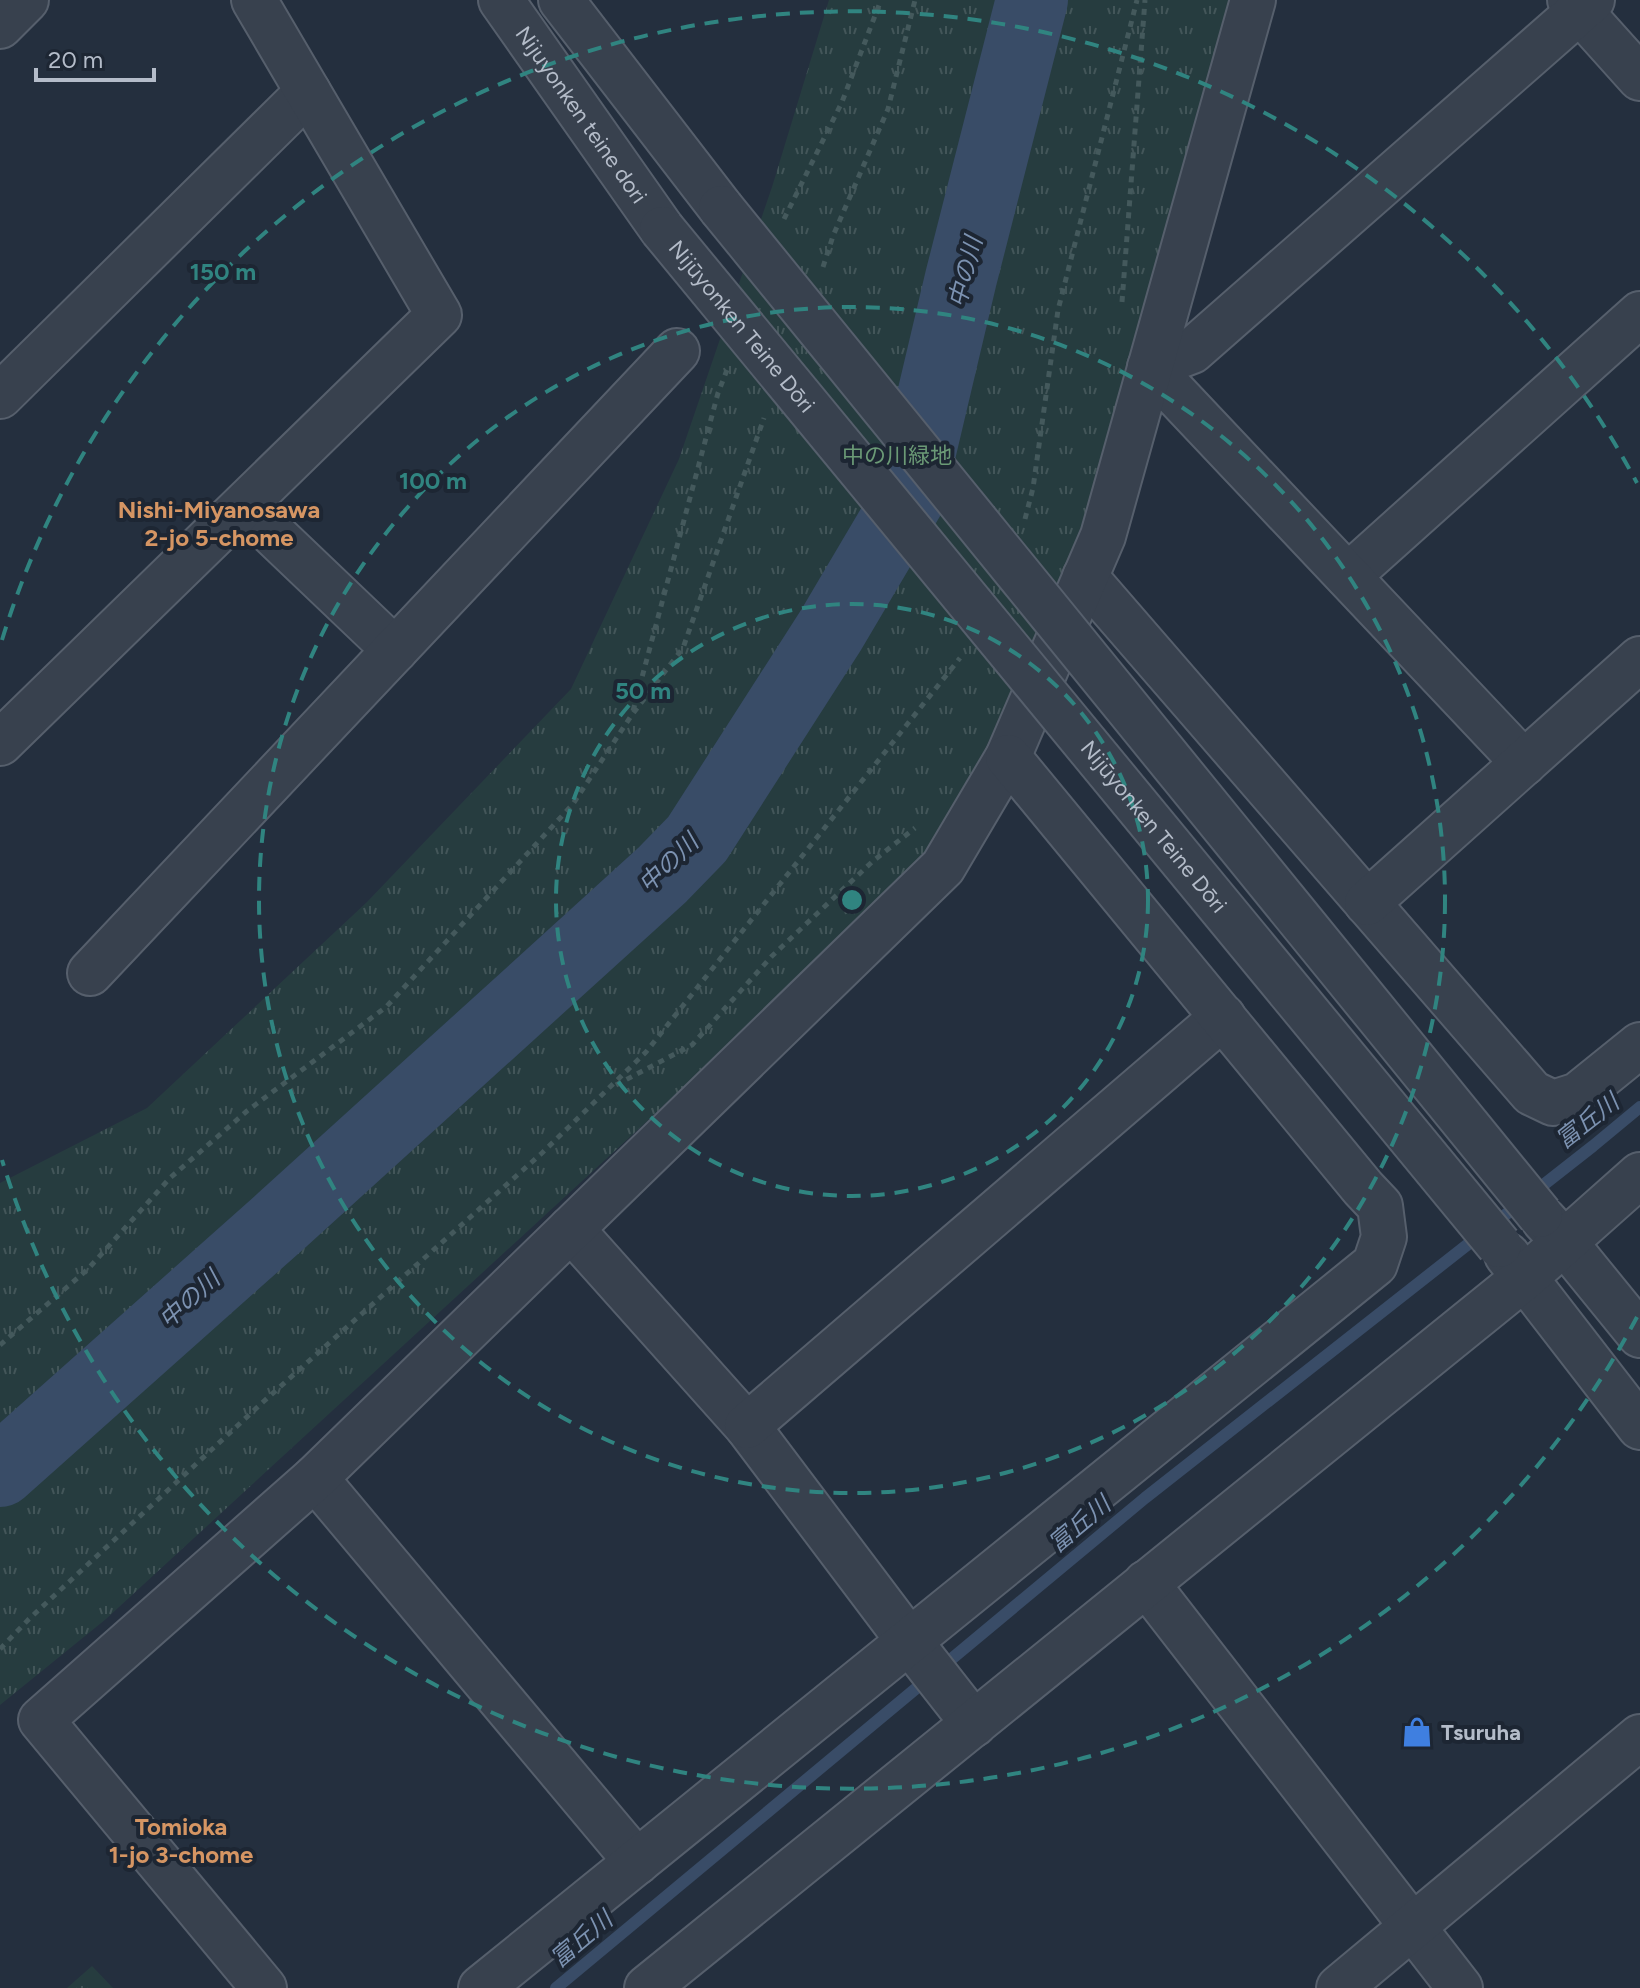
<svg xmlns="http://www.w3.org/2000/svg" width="1640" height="1988" viewBox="0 0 1640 1988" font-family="Figtree,'Noto Sans JP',sans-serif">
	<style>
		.park { fill: url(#park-tufts) }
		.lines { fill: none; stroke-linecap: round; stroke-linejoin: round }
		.stream { stroke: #394c67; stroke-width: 12 }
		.river { stroke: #394c67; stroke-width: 72 }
		.minor-casing { stroke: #565f6c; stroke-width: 48 }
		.path { stroke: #44595c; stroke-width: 5; stroke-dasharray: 6 6; stroke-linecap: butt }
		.minor { stroke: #38414e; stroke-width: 44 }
		.minor-bridge-casing { stroke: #565f6c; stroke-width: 48; stroke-linecap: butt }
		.minor-bridge { stroke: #38414e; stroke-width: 44 }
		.ring { fill: none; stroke: #308480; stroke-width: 4; stroke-dasharray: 14 10 }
		.labels { text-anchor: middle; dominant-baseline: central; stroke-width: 8; stroke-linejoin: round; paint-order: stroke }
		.street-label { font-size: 22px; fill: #b4bcc9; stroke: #1d2633 }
		.park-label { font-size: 22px; fill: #6b9a76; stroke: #1d2633 }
		.poi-label { font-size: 22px; font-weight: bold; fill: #b4bcc9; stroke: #1d2633; text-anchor: start }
		.water-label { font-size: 24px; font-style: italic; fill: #7c92b1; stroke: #1d2633 }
		.neighbourhood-label { font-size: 24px; font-weight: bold; fill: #d59563; stroke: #1d2633 }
		.centre { fill: #308480; stroke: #1d2633; stroke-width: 4 }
		.ring-label { font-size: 24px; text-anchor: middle; font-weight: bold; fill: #308480; stroke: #1d2633; stroke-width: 8; stroke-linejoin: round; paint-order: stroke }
	</style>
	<defs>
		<pattern id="park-tufts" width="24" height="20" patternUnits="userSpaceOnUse" patternTransform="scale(2)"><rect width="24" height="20" fill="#263c3f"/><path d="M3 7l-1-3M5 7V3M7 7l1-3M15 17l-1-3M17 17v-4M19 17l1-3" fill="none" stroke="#435659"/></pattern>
	</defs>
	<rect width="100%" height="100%" fill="#242f3e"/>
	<g class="park">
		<path d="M 829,0 L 1237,0 L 1088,528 L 943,840 L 656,1113 L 106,1619 L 0,1705 L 0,1183 L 147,1108 L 367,902 L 571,689 L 679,459 L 772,187 Z"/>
		<path d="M 92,1966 L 113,1988 L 67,1988 Z"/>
	</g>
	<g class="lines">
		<path class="stream" d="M 556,1988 L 1145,1498 L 1593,1146 L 1640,1107"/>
		<path class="river" d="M 0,1471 L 282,1220 L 662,875 L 697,839 L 831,630 L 909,498 L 961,278 L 1032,0"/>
		<g class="minor-casing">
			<g id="minor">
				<path id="s1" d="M 501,0 L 662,229"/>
				<path d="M 561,0 L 721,208"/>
				<path d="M 1570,0 L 1640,78"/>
				<path d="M 0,26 L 26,0"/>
				<path d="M 0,396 L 308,92"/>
				<path d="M 244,506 L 395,650"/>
				<path d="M 1348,576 L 1640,314"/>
				<path d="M 1085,577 L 1532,1093 L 1553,1103 L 1578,1095 L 1640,1045"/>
				<path d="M 0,743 L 439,315 L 254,0"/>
				<path d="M 1524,763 L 1150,367 L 1192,351 L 1592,0"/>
				<path d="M 1367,903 L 1640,659"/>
				<path d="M 90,973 L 677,351"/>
				<path d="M 1544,1220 L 1565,1243 L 1640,1335"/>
				<path d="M 571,1229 L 747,1426 L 909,1641 L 974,1724"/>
				<path d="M 1507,1255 L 1640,1427"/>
				<path d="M 747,1426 L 1223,1017"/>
				<path d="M 315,1478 L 637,1862"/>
				<path d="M 1146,1583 L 1460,1988"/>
				<path d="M 264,1988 L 41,1720 L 315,1478 L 943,867 L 1008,757 L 1103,536 L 1253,0"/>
				<path d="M 481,1988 L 1375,1264 L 1384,1237 L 1380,1206 L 1363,1188 L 1008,757"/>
				<path d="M 647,1988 L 1524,1278 L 1640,1175"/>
				<path d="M 1339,1988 L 1640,1737"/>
			</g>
		</g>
		<g class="path">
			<path d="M 784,219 L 842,102 L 881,0"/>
			<path d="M 823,267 L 833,236 L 888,109 L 915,0"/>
			<path d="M 1122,302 L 1145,0"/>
			<path d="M 1025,519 L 1033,488 L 1058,310 L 1137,0"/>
			<path d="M 633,711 L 718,393 L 727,370"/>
			<path d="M 616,1085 L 692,1045 L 772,956 L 873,861 L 915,828"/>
			<path d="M 0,1345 L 88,1269 L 170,1178 L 247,1111 L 386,1007 L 573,804 L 631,716 L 683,648 L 764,418"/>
			<path d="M 0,1649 L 29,1619 L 263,1402 L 542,1153 L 646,1052 L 960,658"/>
		</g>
		<use href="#minor" class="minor"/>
		<g class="minor-bridge-casing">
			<g id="minor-bridge">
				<path d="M 721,208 L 1540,1215"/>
				<path id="s2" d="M 662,229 L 1499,1245"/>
			</g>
		</g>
		<use href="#minor-bridge" class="minor-bridge"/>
	</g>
	<g class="ring">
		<circle cx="852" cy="900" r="296"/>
		<circle cx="852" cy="900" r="593"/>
		<path d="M1637 1317A889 889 0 0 1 2 1160M2 640A889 889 0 0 1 1637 483"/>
	</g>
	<defs>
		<g id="shop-bare" transform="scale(2.4)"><path d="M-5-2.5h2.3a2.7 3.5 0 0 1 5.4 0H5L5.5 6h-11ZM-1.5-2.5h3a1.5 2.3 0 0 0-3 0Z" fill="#3f7fe0" stroke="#1d2633" stroke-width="2.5" paint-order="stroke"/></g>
	</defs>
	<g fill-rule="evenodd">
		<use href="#shop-bare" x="1417" y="1732"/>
	</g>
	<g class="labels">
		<g class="street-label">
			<text stroke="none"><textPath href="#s1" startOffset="140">Nijuyonken teine dori</textPath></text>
			<text stroke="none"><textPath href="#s2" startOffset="126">Nijūyonken Teine Dōri</textPath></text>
			<text stroke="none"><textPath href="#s2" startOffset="774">Nijūyonken Teine Dōri</textPath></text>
		</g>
		<g class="park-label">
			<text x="897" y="455">中の川緑地</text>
		</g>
		<g class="poi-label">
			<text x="1441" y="1732">Tsuruha</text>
		</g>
		<g class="water-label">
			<text transform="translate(965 272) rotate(-76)">中の川</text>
			<text transform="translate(668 863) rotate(-44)">中の川</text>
			<text transform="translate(1587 1121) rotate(-38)">富丘川</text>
			<text transform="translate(189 1299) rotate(-42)">中の川</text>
			<text transform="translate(1079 1524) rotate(-40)">富丘川</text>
			<text transform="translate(581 1939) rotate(-40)">富丘川</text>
		</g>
		<g class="neighbourhood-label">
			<text x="219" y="509">Nishi-Miyanosawa<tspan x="219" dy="28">2-jo 5-chome</tspan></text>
			<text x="181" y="1826">Tomioka<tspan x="181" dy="28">1-jo 3-chome</tspan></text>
		</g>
	</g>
	<circle cx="852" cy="900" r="12" class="centre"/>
	<g class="ring-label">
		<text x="223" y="280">150 m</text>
		<text x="433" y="489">100 m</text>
		<text x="643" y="699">50 m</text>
	</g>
	<path d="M36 68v12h118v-12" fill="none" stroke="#b4bcc9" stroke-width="4"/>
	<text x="48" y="68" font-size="24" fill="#b4bcc9" stroke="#1d2633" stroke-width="6" paint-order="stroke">20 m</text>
</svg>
